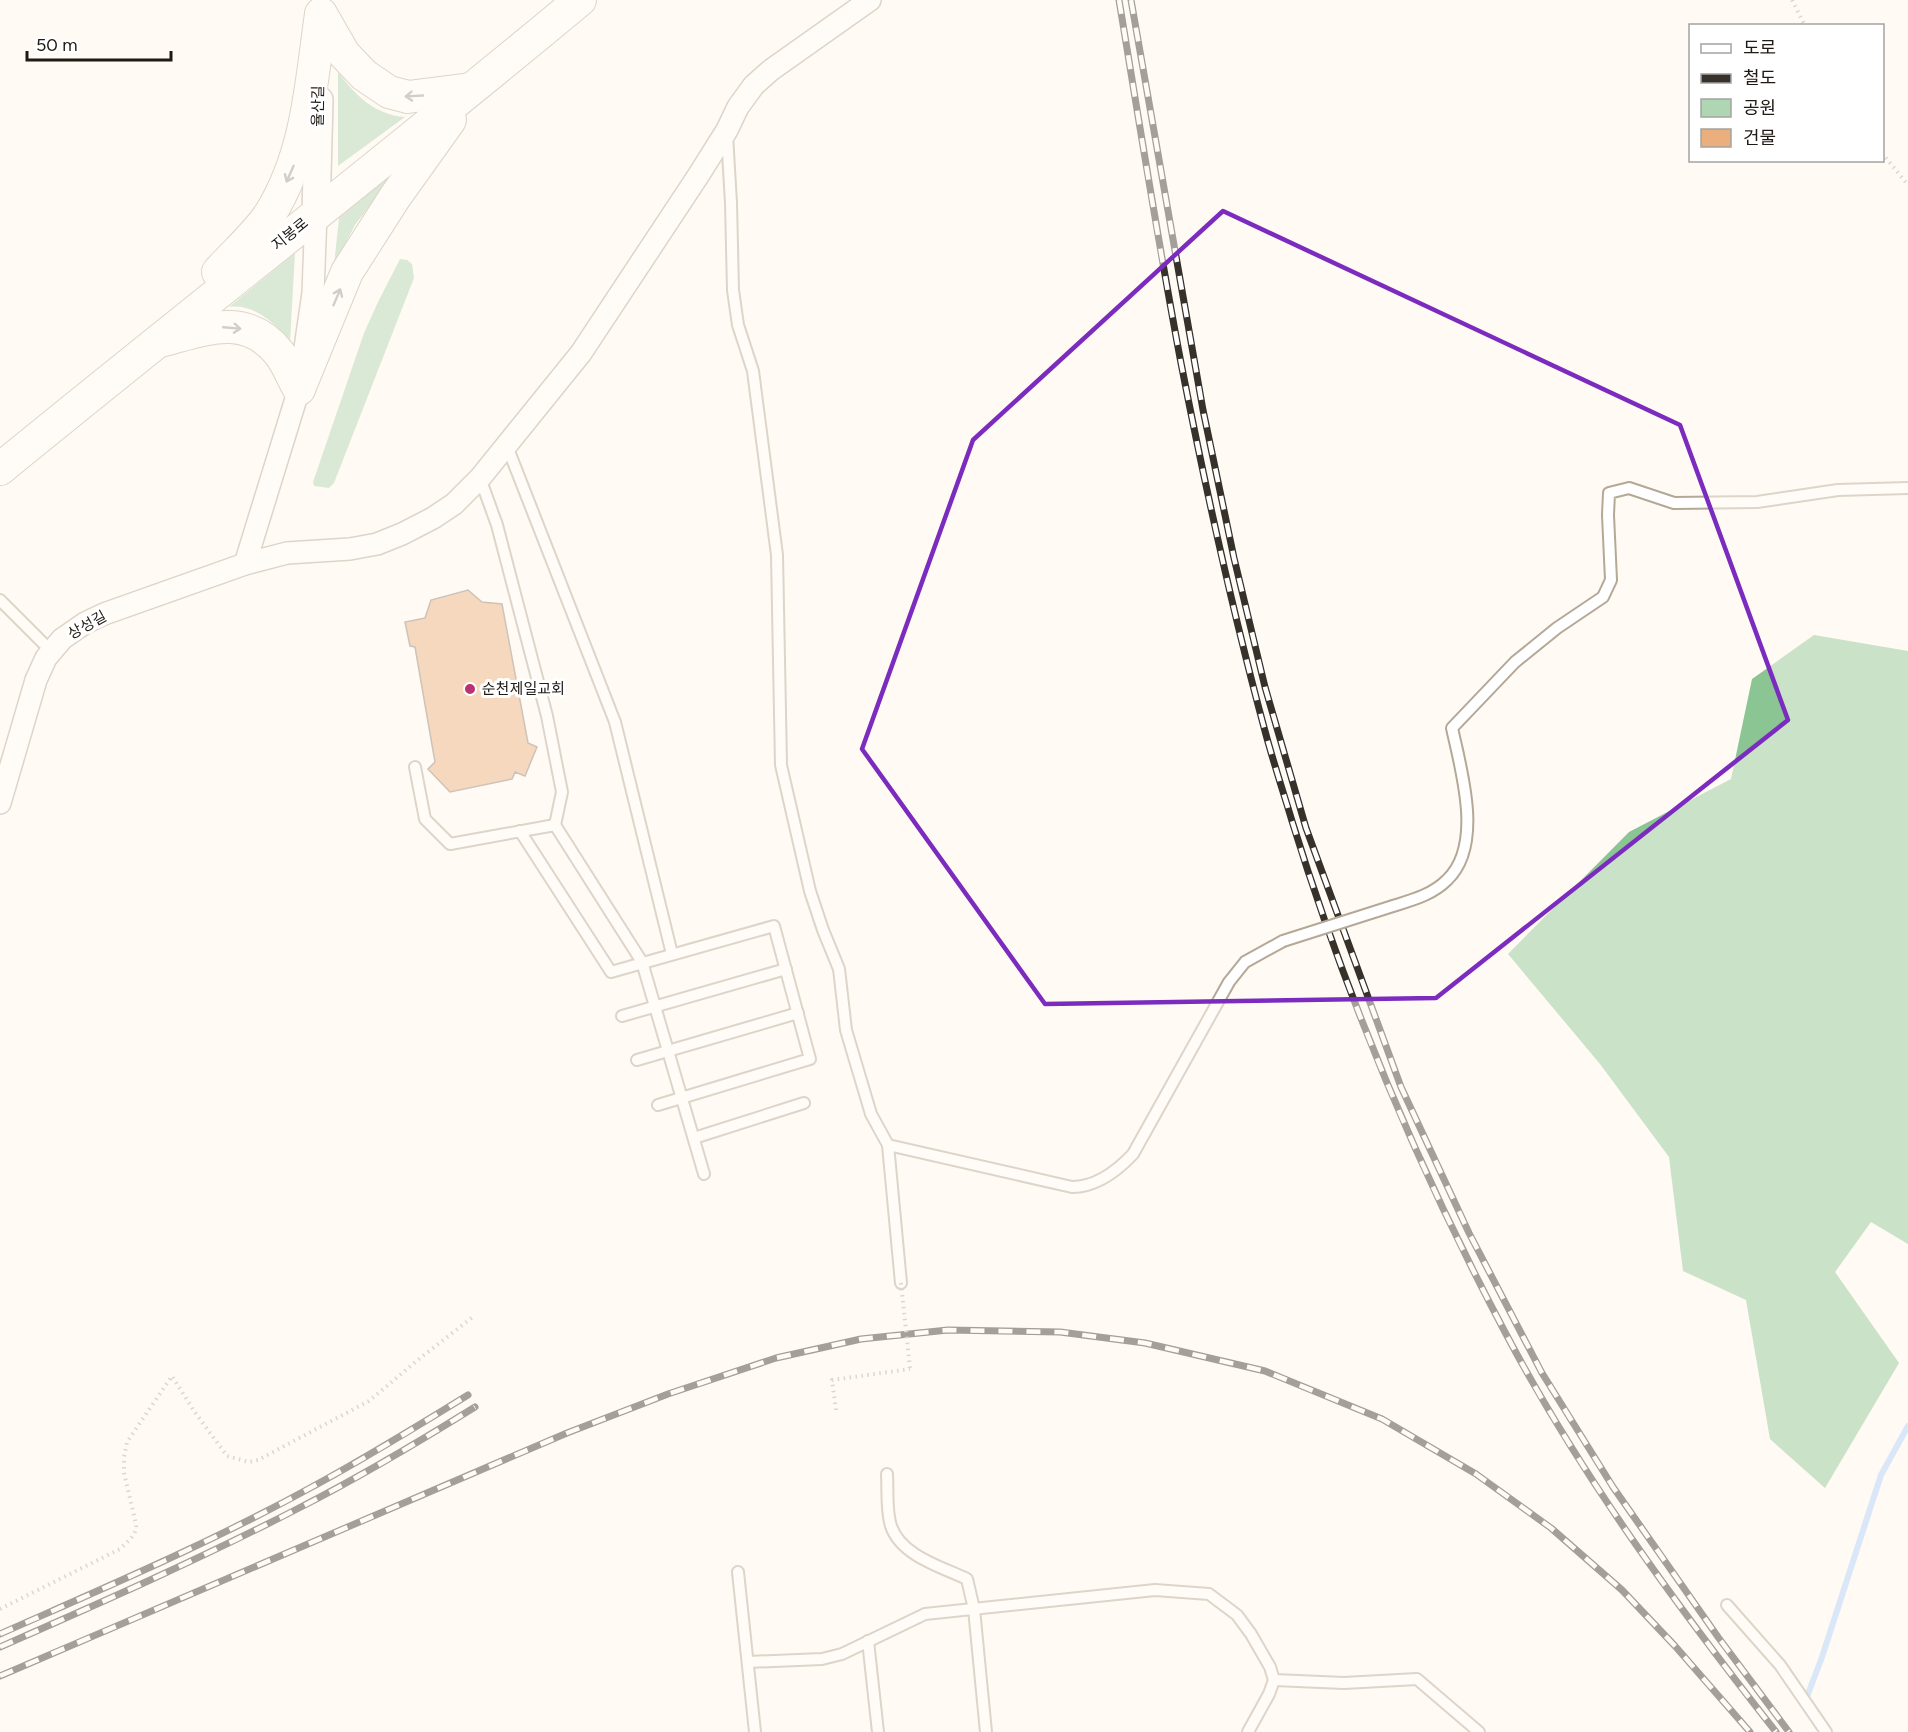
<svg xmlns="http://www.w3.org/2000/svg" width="1908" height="1732" viewBox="0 0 1908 1732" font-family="Figtree,'Noto Sans KR',sans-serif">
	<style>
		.green { fill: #aed6b3 }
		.forest { fill: #8ac593 }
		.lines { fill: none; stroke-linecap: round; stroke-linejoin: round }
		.stream { stroke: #aad1fe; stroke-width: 6 }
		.building { fill: #ebaf7e; stroke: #928275; stroke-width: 1.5 }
		.service-casing { stroke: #b4a897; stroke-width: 14 }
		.minor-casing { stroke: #b4a897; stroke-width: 24 }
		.tertiary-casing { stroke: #b4a897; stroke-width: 30 }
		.secondary-casing { stroke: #b4a897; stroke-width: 34 }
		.path { stroke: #b1aca6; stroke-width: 4; stroke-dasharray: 1.5 4.5; stroke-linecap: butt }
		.service { stroke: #fff; stroke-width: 10 }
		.minor { stroke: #fff; stroke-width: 21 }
		.tertiary { stroke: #fff; stroke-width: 27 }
		.secondary { stroke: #fff; stroke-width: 32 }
		.rail-casing { stroke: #36312b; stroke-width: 7 }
		.rail { stroke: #fff; stroke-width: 4.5; stroke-dasharray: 14; stroke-linecap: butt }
		.service-bridge-casing { stroke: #b4a897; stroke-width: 14; stroke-linecap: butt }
		.path-bridge { stroke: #b1aca6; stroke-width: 4; stroke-dasharray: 1.5 4.5; stroke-linecap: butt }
		.service-bridge { stroke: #fff; stroke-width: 10 }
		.oneway { stroke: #9a9895 }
		.marked { fill: none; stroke: #7b2cbf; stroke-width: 4.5; stroke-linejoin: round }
		.poi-dot { fill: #b93272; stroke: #fff; stroke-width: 2 }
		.labels { text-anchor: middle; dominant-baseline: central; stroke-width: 6; stroke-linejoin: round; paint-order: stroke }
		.street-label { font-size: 15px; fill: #1f1a14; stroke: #fff }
		.poi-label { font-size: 15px; fill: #1f1a14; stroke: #fff; text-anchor: start }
	</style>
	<rect width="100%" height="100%" fill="#fffaf3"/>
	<g class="green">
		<path d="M 338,72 C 355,95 375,115 405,117 L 338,166 Z"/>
		<path d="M 396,171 L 355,225 L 334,265 L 339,218 Z"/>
		<path d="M 295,253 L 290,342 C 277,324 253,303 229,307 Z"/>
		<path d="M 400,259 L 407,260 L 412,264 L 414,278 L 334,483 L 329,488 L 314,486 L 313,482 L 364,333 L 378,302 Z"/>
	</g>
	<path class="forest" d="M 1814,635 L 1908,651 L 1908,1244 L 1871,1222 L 1835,1272 L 1899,1363 L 1825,1488 L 1770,1439 L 1746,1300 L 1683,1271 L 1669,1157 L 1600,1064 L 1508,954 L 1629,832 L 1731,779 L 1752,679 Z"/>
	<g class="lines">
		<path class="stream" d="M 1805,1702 L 1822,1657 L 1881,1475 L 1908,1426"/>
	</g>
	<path class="building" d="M 468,590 L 482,602 L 502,604 L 528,743 L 537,747 L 525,776 L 515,772 L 512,779 L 450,792 L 428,769 L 435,762 L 415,647 L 410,646 L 405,622 L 425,618 L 431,600 Z"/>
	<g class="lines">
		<g class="service-casing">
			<g id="service">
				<path d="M 727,135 L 731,203 L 733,290 L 738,325 L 753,371 L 777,555 L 781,765 L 810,891 L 823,930 L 839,969 L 846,1030 L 871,1114 L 888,1145 L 901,1283"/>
				<path d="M 507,446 L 615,722 L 672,954"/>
				<path d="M 0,600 L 51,651"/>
				<path d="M 415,767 L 425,819 L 450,844 L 555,825 L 562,792 L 547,716 L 497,525 L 480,478"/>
				<path d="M 555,825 L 642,962 L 704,1174"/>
				<path d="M 520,831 L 611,972 L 774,926 L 810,1059 L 658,1105"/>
				<path d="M 1393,906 C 1412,900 1432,895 1447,880 C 1484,845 1461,770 1452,728 L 1515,662 L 1557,628 L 1603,597 L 1611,580 L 1608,515 L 1609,493 L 1629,488 L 1674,503 L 1757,502 L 1838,490 L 1908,488"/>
				<path d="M 622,1016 L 786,969"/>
				<path d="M 637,1060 L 798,1013"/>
				<path d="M 694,1138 L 804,1103"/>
				<path d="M 888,1145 L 1072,1187 C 1097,1187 1117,1171 1133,1154 L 1229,982 L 1245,962 L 1283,941"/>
				<path d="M 887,1474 C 888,1490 886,1511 891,1526 C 901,1556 942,1567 967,1579 L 974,1609 L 986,1732"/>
				<path d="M 738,1572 L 755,1732"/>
				<path d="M 1727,1605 L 1780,1665 L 1826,1732"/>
				<path d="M 868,1641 L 878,1732"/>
				<path d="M 748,1662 L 822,1659 L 842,1654 L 925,1614 L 1155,1590 L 1209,1594 L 1237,1615 L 1251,1634 L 1270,1667 L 1274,1680 L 1269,1694 L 1248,1732"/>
				<path d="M 1274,1680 L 1344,1683 L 1417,1679 L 1479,1732"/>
			</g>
		</g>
		<g class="minor-casing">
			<g id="minor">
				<path d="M 245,564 L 299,389 L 313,293 L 316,213"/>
				<path d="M 0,803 L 36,680 L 46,658 L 62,639 L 85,623 L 104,614 L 245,564 L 287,553 L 350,549 L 377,544 L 402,534 L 433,518 L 454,504 L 480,478 L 581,353 L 698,176 L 727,130 L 738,107 L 754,85 L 771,70 L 870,0"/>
			</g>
		</g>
		<g class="tertiary-casing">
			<path id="tertiary" d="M 316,213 L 319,100"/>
		</g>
		<g class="secondary-casing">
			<g id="secondary">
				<path d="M 321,14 L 344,54 L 364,75 L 389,92 L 408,97 L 471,89"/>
				<path d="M 218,272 C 234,254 256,235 270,214 C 308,153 311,83 321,14"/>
				<path d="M 164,340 C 206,329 246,312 279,353 C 287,363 292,377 299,389"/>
				<path d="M 299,389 L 347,272 L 395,197 L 450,120"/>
				<path d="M 0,469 C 192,312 389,159 580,0"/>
			</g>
		</g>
		<g class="path">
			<path d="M 1792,0 L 1805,26"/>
			<path d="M 1882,153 L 1908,185"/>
			<path d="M 836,1410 L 832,1380 L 910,1369"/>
			<path d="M 0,1609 L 120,1549 C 128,1541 137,1535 136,1524 L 124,1473 L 124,1457 L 127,1442 L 172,1376 L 194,1411 L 227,1456 L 249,1462 L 258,1460 L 369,1401 L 419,1359 L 474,1316"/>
		</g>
		<use href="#service" class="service"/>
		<use href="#minor" class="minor"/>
		<use href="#tertiary" class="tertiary"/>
		<use href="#secondary" class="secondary"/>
		<g class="rail-casing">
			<g id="rail">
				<path d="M 1119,0 C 1139,121 1158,242 1181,363 C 1205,486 1232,609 1265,731 C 1273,761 1283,791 1292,821 C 1347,999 1419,1170 1506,1334 C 1581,1476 1677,1606 1776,1732"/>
				<path d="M 1131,0 L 1203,410 L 1234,558 L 1265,687 L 1306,828 L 1401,1087 L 1469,1233 L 1542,1373 L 1613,1487 L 1718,1637 L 1789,1732"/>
				<path d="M 0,1634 C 104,1588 210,1543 310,1488 C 364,1459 416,1427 468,1395"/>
				<path d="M 0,1647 C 100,1603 200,1559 297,1509 C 358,1478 417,1443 475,1407"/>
				<path d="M 0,1676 L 567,1433 L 668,1394 L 776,1358 L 861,1339 L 948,1330 L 1060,1332 L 1145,1343 L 1265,1371 L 1382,1419 L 1476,1474 L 1551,1528 L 1622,1590 L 1675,1646 L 1750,1732"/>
			</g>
		</g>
		<use href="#rail" class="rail"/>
		<g class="service-bridge-casing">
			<path id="service-bridge" d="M 1283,941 L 1393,906"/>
		</g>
		<path class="path-bridge" d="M 901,1283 L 910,1369"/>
		<use href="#service-bridge" class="service-bridge"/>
	</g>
	<defs><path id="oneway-shaft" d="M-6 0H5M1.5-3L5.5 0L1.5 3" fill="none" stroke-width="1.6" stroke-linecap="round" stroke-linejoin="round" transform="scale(1.5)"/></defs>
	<g class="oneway">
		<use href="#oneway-shaft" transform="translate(414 96) rotate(177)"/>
		<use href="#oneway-shaft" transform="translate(290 174) rotate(114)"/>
		<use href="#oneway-shaft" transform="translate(337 297) rotate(-67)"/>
		<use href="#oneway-shaft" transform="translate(232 328) rotate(5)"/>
	</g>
	<path d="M0 0H1908V1732H0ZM 1223,211 L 1680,425 L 1788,720 L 1436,998 L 1045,1004 L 862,749 L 973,440 Z" fill="#fffaf3" fill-opacity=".55" fill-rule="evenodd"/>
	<path class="marked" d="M 1223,211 L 1680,425 L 1788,720 L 1436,998 L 1045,1004 L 862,749 L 973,440 Z"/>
	<circle class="poi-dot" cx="470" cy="689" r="6"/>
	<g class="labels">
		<g class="street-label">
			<text transform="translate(318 106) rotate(-89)">율산길</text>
			<text transform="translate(290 234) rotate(-39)">지봉로</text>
			<text transform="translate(87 625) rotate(-29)">상성길</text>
		</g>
		<g class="poi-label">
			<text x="482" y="689">순천제일교회</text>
		</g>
	</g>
	<rect x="1689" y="24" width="195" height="138" fill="#ffffff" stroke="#a5a3a1" stroke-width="1.5"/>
	<rect x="1701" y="44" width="30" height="9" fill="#ffffff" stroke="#a5a3a1" stroke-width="1.5"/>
	<text x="1743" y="54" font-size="18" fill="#1f1a14">도로</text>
	<rect x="1701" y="74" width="30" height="9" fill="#36312b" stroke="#a5a3a1" stroke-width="1.5"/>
	<text x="1743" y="84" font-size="18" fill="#1f1a14">철도</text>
	<rect x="1701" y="99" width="30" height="18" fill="#aed6b3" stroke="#a5a3a1" stroke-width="1.5"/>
	<text x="1743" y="114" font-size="18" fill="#1f1a14">공원</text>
	<rect x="1701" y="129" width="30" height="18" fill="#ebaf7e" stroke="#a5a3a1" stroke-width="1.5"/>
	<text x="1743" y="144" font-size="18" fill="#1f1a14">건물</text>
	<path d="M27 51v9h144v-9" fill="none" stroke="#1f1a14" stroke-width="3"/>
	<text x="36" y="51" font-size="18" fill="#1f1a14" stroke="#ffffff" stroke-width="4.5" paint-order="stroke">50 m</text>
</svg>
